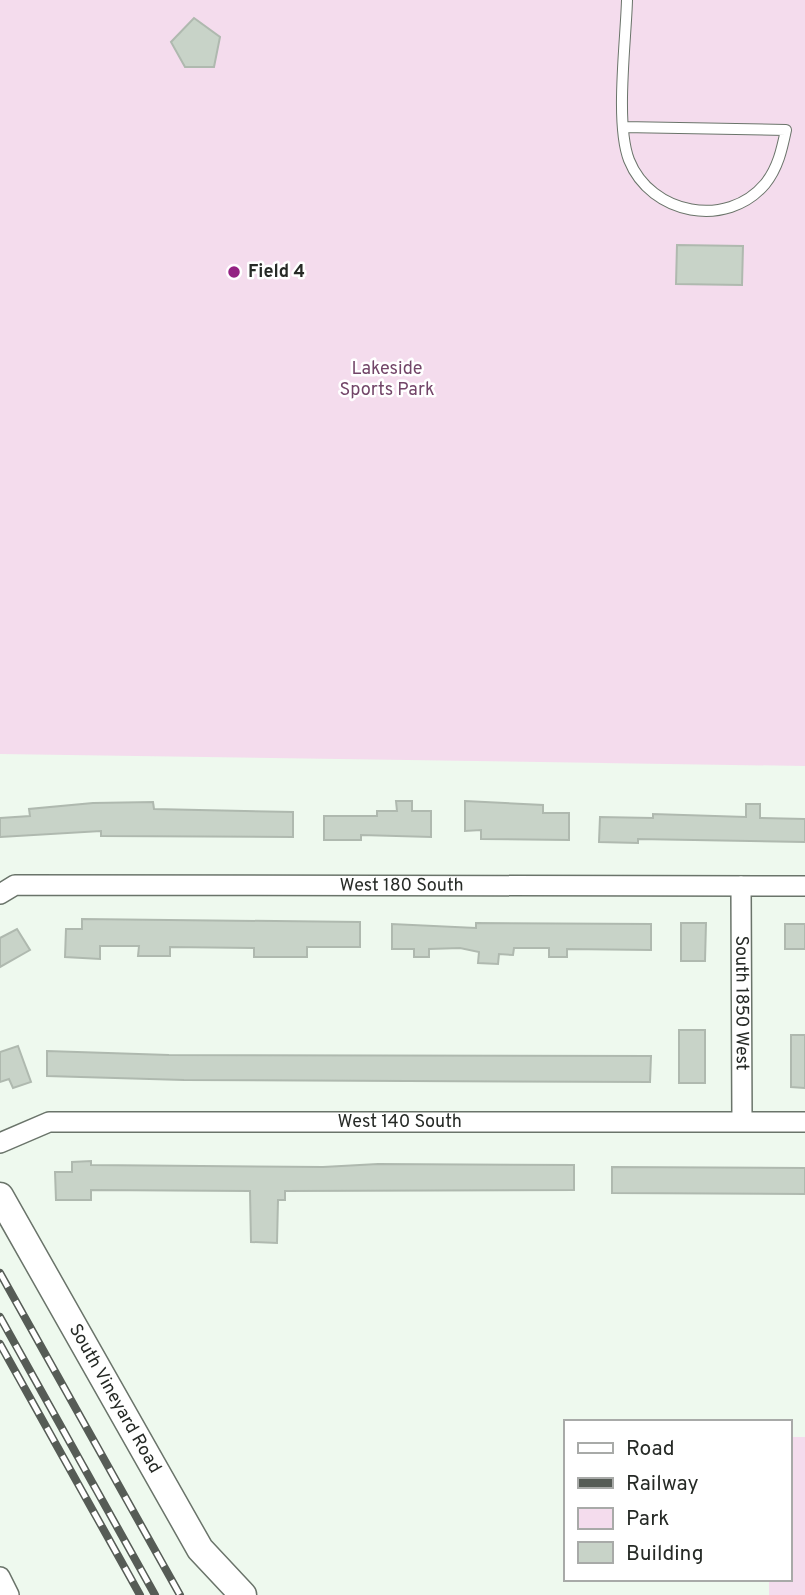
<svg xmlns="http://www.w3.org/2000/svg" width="805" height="1595" viewBox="0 0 805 1595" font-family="Overpass,sans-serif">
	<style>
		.green { fill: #f4dced }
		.building { fill: #c8d3c8; stroke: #afb9af; stroke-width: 2 }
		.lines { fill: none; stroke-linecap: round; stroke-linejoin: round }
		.lane-casing { stroke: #6a746a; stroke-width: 12 }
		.street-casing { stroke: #6a746a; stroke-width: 22 }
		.secondary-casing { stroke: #6a746a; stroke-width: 29 }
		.lane { stroke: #fff; stroke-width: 10 }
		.street { stroke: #fff; stroke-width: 19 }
		.secondary { stroke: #fff; stroke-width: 26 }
		.rail-casing { stroke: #565c56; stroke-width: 8 }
		.rail { stroke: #fff; stroke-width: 5; stroke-dasharray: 16; stroke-linecap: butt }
		.poi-dot { fill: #932282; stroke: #fff; stroke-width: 2.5 }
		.labels { text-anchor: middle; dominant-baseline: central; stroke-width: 5; stroke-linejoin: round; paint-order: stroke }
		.poi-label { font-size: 18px; font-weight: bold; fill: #262a26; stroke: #fff; text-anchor: start }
		.park-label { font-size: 18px; fill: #724568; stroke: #fff }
		.street-label { font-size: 18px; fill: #262a26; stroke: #fff }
	</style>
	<rect width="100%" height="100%" fill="#eef9ee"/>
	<g class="green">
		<path d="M 0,0 L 805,0 L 805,766 L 0,754 Z"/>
		<path d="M 789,1437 L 805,1437 L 805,1595 L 769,1595 L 769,1579 L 789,1579 Z"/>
	</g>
	<g class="building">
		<path d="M 194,18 L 220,37 L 214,67 L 185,67 L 171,42 Z"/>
		<path d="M 677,245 L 743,246 L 742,285 L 676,284 Z"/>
		<path d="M 396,801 L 412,801 L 412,811 L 431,811 L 431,837 L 361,835 L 361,840 L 324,840 L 324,816 L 377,816 L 377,811 L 397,811 Z"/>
		<path d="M 465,801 L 543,805 L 543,813 L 569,813 L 569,840 L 481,839 L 481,830 L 465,831 Z"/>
		<path d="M 153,802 L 154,809 L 293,812 L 293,837 L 101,836 L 101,831 L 0,837 L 0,818 L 30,816 L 29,809 L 93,803 Z"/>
		<path d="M 746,804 L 760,804 L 760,818 L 805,819 L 805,842 L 638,839 L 638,843 L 599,842 L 600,817 L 653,818 L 653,814 L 746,817 Z"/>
		<path d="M 82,919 L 360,922 L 360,947 L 307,947 L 307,957 L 254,957 L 254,948 L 170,947 L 170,956 L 138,956 L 139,946 L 100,946 L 100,959 L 65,957 L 66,929 L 82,929 Z"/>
		<path d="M 476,923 L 651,924 L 651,950 L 567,949 L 567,957 L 549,957 L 549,948 L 514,948 L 513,955 L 499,954 L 498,964 L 478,963 L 479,952 L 460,948 L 429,949 L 429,957 L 414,957 L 414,949 L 392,949 L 392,924 L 476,928 Z"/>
		<path d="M 681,923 L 706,923 L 705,961 L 681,961 Z"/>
		<rect x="785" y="924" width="20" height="25"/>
		<path d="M 17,929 L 30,950 L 0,967 L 0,938 Z"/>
		<rect x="679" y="1030" width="26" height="53"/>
		<path d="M 791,1035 L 805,1035 L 805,1088 L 791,1087 Z"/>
		<path d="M 18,1046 L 31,1082 L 13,1088 L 9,1079 L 0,1082 L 0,1052 Z"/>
		<path d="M 47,1051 L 169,1055 L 651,1056 L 650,1082 L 184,1080 L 47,1076 Z"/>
		<path d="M 91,1161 L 91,1165 L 323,1167 L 378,1164 L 574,1165 L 574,1190 L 285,1191 L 285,1200 L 278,1200 L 277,1243 L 251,1242 L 250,1191 L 91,1190 L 91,1200 L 56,1200 L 55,1172 L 72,1172 L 72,1162 Z"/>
		<path d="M 612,1167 L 805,1168 L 805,1194 L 612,1193 Z"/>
	</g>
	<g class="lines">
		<g class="lane-casing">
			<path id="lane" d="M 623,127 L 786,130 C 782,149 778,168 765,184 C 727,229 651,215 629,160 C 615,124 626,40 627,0"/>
		</g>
		<g class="street-casing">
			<g id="street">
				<path id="s1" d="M 741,886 L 742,1121"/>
				<path id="s2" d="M 0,894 L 15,885 L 805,886"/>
				<path id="s3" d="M 0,1143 L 49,1122 L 805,1122"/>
				<path d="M 0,1577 L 9,1595"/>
			</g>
		</g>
		<g class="secondary-casing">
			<g id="secondary">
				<path id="s4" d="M 0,1196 L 200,1549 L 243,1595"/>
			</g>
		</g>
		<use href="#lane" class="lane"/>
		<use href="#street" class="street"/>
		<use href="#secondary" class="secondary"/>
		<g class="rail-casing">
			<g id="rail">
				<path d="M 0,1273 L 180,1595"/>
				<path d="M 0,1317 L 155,1595"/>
				<path d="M 0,1344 L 140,1595"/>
			</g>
		</g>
		<use href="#rail" class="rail"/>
	</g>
	<circle class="poi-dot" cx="234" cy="272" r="7"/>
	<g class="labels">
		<g class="poi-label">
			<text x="248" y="272">Field 4</text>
		</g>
		<g class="park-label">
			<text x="387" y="369">Lakeside<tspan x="387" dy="21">Sports Park</tspan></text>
		</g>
		<g class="street-label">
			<text stroke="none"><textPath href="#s2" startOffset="404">West 180 South</textPath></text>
			<text stroke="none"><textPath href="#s1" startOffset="117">South 1850 West</textPath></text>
			<text stroke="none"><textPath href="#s3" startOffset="404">West 140 South</textPath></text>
			<text stroke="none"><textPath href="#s4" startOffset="233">South Vineyard Road</textPath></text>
		</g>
	</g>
	<rect x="564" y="1420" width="228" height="161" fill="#ffffff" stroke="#a8aaa8" stroke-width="2"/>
	<rect x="578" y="1443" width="35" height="10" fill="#ffffff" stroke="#a8aaa8" stroke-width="2"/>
	<text x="626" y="1455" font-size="21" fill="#262a26">Road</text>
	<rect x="578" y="1478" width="35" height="10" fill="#565c56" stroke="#a8aaa8" stroke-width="2"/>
	<text x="626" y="1490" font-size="21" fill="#262a26">Railway</text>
	<rect x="578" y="1508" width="35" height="21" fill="#f4dced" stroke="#a8aaa8" stroke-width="2"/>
	<text x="626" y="1525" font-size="21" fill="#262a26">Park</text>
	<rect x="578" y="1542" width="35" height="21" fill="#c8d3c8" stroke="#a8aaa8" stroke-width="2"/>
	<text x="626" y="1560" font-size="21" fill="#262a26">Building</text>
</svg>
